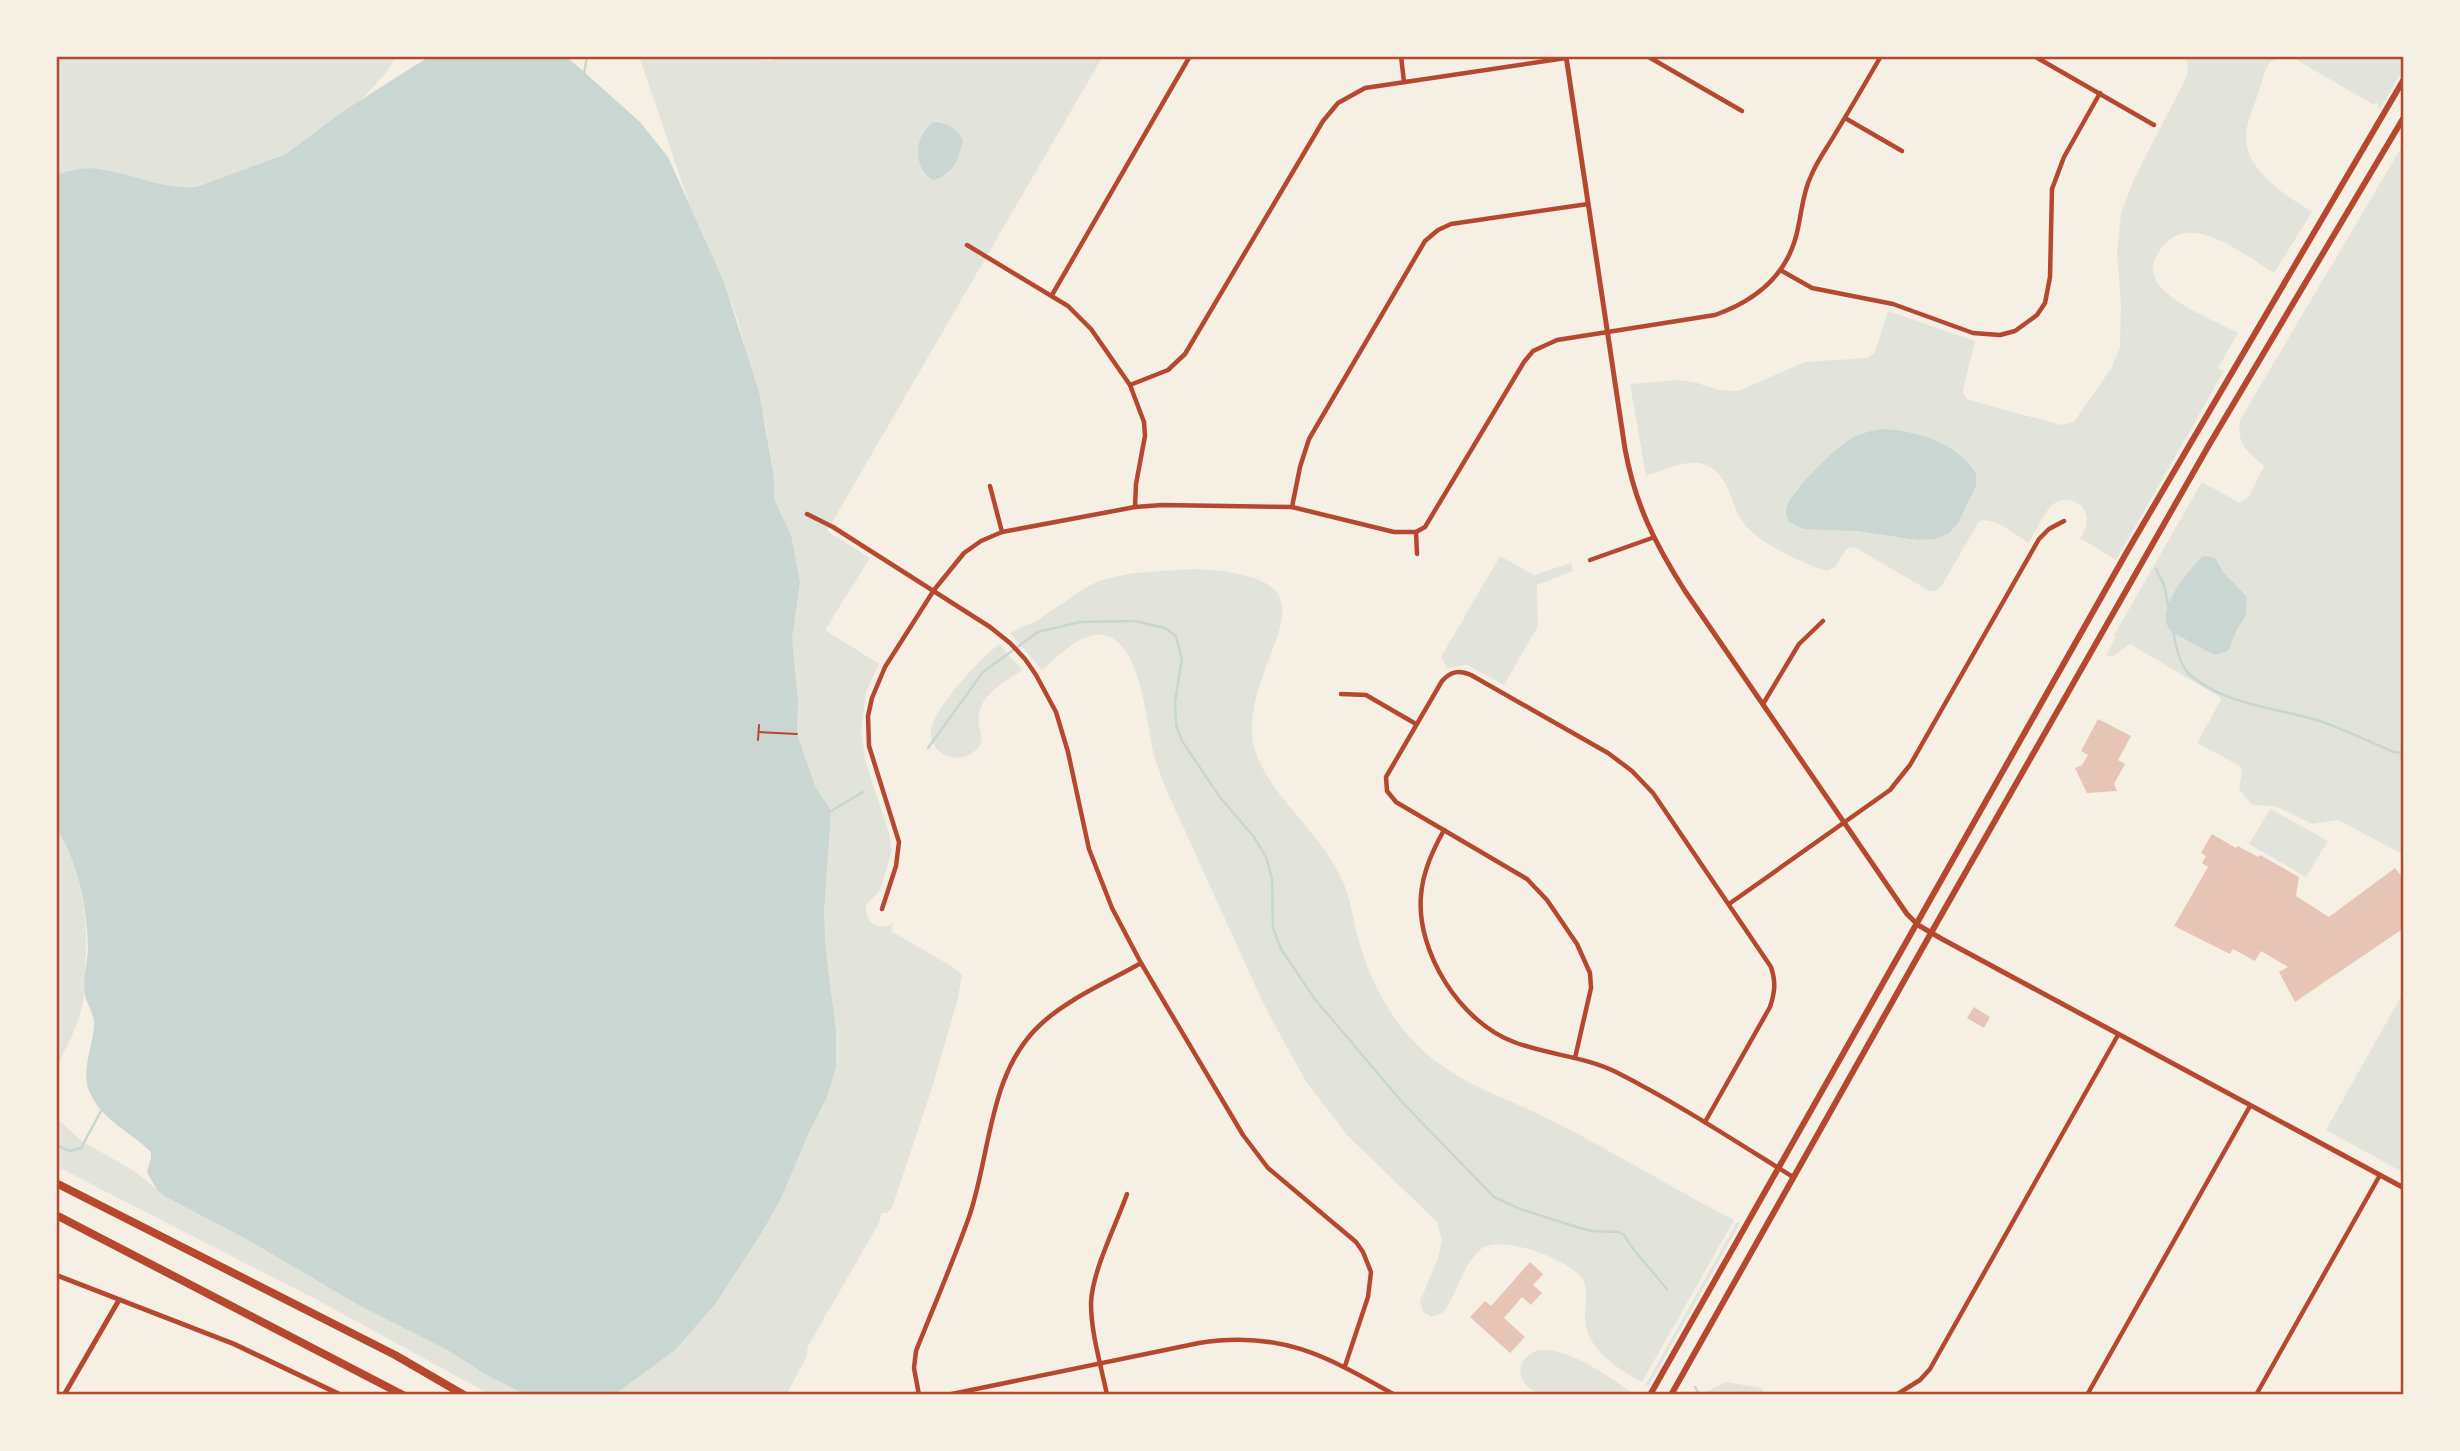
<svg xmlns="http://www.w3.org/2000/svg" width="2460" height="1451" viewBox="0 0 2460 1451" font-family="'Fira Sans Condensed',sans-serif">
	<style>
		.green { fill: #e2e4dc }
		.water { fill: #c9d6d2 }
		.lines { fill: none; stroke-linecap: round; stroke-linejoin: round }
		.stream { stroke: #c9d6d2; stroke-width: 2.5 }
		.building { fill: #e6c5b7 }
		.path { stroke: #b5482f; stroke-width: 2 }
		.minor { stroke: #b5482f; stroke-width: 4.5 }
		.tertiary { stroke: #b5482f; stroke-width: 5 }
		.secondary { stroke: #b5482f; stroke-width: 6 }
		.motorway { stroke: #b5482f; stroke-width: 8 }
		.neatline { fill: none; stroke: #b5482f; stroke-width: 2.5 }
	</style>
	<rect width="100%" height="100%" fill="#f6efe4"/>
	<g class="green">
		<path d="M 56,56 L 396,56 L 385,74 L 362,99 L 286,154 L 196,187 C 159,191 125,170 89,168 C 78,168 66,172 56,174 Z"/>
		<path d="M 639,56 L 759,56 L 761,60 L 772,61 L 774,56 L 1103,56 L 827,531 L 870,558 L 825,630 L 879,664 L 866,692 L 861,730 L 866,763 L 889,833 L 892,851 L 880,890 L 866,905 C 864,923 880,933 894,922 L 891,931 L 953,967 L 962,975 L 957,1002 L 931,1091 L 892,1208 L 887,1213 L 882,1213 L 878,1225 L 808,1346 L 806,1358 L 786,1395 L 491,1395 L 321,1302 L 56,1166 L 56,1117 L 80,1140 L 134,1171 L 166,1197 L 248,1240 L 325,1285 L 778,510 L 774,499 L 774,477 L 765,422 L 738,321 L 724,282 L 690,206 Z"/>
		<path d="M 2183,56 L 2404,56 L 2404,67 L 2380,109 L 2378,108 L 2379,104 L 2376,103 L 2374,105 L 2295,59 L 2281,57 C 2264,61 2264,77 2259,91 C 2254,106 2246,122 2246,138 C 2246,171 2287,196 2312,212 L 2274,273 C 2241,253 2182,203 2156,257 C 2151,267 2153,278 2160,286 C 2179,308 2214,320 2238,333 L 2218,368 L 2224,371 L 2116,560 L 2080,538 C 2088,527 2089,517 2082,506 C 2052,485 2041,522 2029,543 C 2016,535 1994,516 1979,521 L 1941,587 L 1935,591 L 1930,591 L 1854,547 L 1846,549 L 1835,567 L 1827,571 C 1804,564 1761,544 1746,526 C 1737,516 1734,503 1729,491 C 1710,448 1680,464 1646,476 L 1630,384 L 1679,380 L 1694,382 L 1719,390 L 1738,391 L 1805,362 L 1867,358 L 1875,352 L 1888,311 L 1975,341 L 1963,390 L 1964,395 L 1969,400 L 2061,425 L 2074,422 L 2112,367 L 2120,347 L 2121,304 L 2117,253 L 2121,213 L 2135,177 L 2187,76 L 2188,64 Z"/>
		<path d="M 2404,143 L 2404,855 L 2338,820 L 2312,824 L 2275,806 L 2252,805 L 2239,789 L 2242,772 L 2240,766 L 2197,743 L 2221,700 L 2218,696 L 2130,644 L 2112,657 L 2106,655 L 2116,637 L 2114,635 L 2202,482 L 2240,503 L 2249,497 L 2264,466 C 2248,452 2236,444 2240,420 Z"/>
		<path d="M 1500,556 L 1534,575 L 1571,563 L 1573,571 L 1537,585 L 1538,626 L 1504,685 L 1467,665 L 1447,668 L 1441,657 Z"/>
		<path d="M 1194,569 C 1354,576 1247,650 1252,735 C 1253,751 1261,766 1269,779 C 1292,814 1326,843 1343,882 C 1351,900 1353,920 1358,938 C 1368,974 1384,1008 1409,1036 C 1451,1084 1503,1095 1557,1123 C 1617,1154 1674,1189 1734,1220 L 1642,1382 C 1617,1369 1585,1348 1585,1317 C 1585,1305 1589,1291 1583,1280 C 1573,1260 1499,1233 1481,1249 C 1462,1265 1458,1294 1442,1313 L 1432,1317 L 1423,1312 L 1420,1301 L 1438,1258 L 1442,1241 L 1437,1222 L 1348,1136 L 1305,1080 L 1265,1007 L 1165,787 C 1161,775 1156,764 1153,751 C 1146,721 1140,623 1090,636 C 1072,641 1056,658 1042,670 L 1010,633 L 1038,620 L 1083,589 L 1101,580 L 1133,573 Z"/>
		<path d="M 999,644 L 1022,670 C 1006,681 982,693 979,715 C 977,725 983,733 981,743 C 967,769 929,758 931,731 C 934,707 980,659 999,644 Z"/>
		<path d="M 2270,809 L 2328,841 L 2306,877 L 2249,844 Z"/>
		<path d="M 56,828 C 82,866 89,920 85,964 C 85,975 86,986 84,997 C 80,1021 68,1046 56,1067 Z"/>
		<path d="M 2404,991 L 2404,1173 L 2326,1130 Z"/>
		<path d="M 1737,1222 L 1740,1223 L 1649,1385 L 1645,1386 Z"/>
		<path d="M 1538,1350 C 1568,1346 1611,1378 1635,1395 C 1614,1395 1593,1395 1573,1395 C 1564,1395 1554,1396 1545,1395 C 1519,1391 1509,1361 1538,1350 Z"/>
		<path d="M 1726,1382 L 1762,1388 L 1765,1395 L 1699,1395 Z"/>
	</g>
	<g class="water">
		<path d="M 430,56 L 566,56 L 640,122 L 668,157 L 724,282 L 759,392 L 774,477 L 774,499 L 791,535 L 800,582 L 792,638 L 798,703 L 797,734 L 815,786 L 831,811 L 824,910 L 825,944 L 836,1032 L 836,1067 L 827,1097 L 809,1132 L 782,1196 L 765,1227 L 716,1303 L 675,1350 L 614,1395 L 526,1395 L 485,1374 L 449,1351 L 357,1304 L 248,1240 L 166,1197 L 157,1190 L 147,1172 L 151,1158 L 151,1152 C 130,1131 103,1121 90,1093 C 80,1072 93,1047 94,1025 C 95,1015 87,1005 85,995 C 82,979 88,962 88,946 C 87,908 78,860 56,828 L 56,174 C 66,172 78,168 89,168 C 125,170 159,190 196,187 L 286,154 L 342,112 Z"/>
		<path d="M 934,122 C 947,123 958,129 963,141 C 959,158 952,176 933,180 C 912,169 914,133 934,122 Z"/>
		<path d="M 1886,429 C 1920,432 1956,443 1976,473 L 1976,486 L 1958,523 L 1949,533 L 1935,539 L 1918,540 L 1857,531 L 1803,529 L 1788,521 C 1787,517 1786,515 1786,510 C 1788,494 1834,449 1849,440 C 1860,433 1873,430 1886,429 Z"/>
		<path d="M 2203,556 L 2215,558 L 2223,572 L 2247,597 L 2246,615 L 2236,631 L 2228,651 L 2214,655 C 2208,651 2174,634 2171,631 C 2153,611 2189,570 2203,556 Z"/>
	</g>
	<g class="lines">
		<g class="stream">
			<path d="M 584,74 L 587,56"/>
			<path d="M 2156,569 L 2164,585 L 2169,609"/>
			<path d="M 2173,630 C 2175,643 2179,664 2189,674 C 2224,705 2278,708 2320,721 C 2345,730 2370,742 2394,752 L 2404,753"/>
			<path d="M 928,748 L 983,672 L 1038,632 L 1080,622 L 1135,621 L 1165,628 L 1176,636 L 1182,659 L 1175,702 L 1176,725 L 1182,741 L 1219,796 L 1254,837 L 1266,857 L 1272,879 L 1273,928 L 1281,949 L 1314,998 L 1402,1102 L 1494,1197 L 1520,1209 L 1580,1228 L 1592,1231 L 1619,1232 L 1624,1235 L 1634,1250 L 1667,1289"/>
			<path d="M 831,811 L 863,792"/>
			<path d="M 56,1145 L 70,1151 L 81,1148 L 101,1111"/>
			<path d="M 1695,1387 L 1700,1395"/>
		</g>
	</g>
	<g class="building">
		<path d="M 2098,719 L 2131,736 L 2118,760 L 2125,764 L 2114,784 L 2117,791 L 2087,793 L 2075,768 L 2082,765 L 2088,755 L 2081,751 Z"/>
		<path d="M 2212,834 L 2236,848 L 2238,846 L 2258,857 L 2260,855 L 2299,877 L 2296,896 L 2329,917 L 2395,868 L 2404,880 L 2404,928 L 2295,1002 L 2279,972 L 2288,967 L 2261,951 L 2255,961 L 2233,949 L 2230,954 L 2174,926 L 2208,867 L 2202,863 L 2206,856 L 2201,853 Z"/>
		<path d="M 1974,1007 L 1990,1017 L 1984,1028 L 1967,1018 Z"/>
		<path d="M 1530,1262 L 1543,1274 L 1533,1285 L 1542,1293 L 1531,1305 L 1522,1297 L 1504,1318 L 1525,1337 L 1510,1353 L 1470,1317 L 1485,1301 L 1491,1306 Z"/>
	</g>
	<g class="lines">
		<g class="path">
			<path d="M 759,732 L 797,734"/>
			<path d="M 758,740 L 759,725"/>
		</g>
		<g class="minor">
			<path d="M 1401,56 L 1404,82"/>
			<path d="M 1647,56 L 1742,111"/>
			<path d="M 2034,56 L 2154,125"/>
			<path d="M 1845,118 L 1902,151"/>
			<path d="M 967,245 L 1068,306 L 1091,329 L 1130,385 L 1144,422 L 1145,436 L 1136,484 L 1135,507"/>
			<path d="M 1782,271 L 1812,288 L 1893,304 L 1973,333 L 2000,335 L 2015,331 L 2037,315 L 2045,303 L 2050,277 L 2052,189 L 2064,157 L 2100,93"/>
			<path d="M 1052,295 L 1190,56"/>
			<path d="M 1130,385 L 1168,370 L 1185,354 L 1323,121 L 1338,103 L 1365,88 L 1566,58"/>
			<path d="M 990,486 L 1002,532"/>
			<path d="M 1292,507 L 1300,467 L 1309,439 L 1425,241 L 1438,230 L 1451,224 L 1588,204"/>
			<path d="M 807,514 L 833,527 L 990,627 L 1010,643 L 1025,659 L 1036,675 L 1056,712 L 1068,752 L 1089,849 L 1112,908 L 1141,963 L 1243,1135 L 1268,1168 L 1356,1242 L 1363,1252 L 1371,1272 L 1368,1297 L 1345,1366"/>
			<path d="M 1416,532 L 1417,554"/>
			<path d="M 1590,560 L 1652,538"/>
			<path d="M 1341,694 L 1366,695 L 1416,724"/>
			<path d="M 1763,704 L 1799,644 L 1823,621"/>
			<path d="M 1444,830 C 1433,850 1423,871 1421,895 C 1416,952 1460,1022 1514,1042 C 1547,1055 1584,1056 1616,1072 C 1677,1103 1735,1141 1793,1177"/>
			<path d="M 1729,904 L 1890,790 L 1910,765 L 2039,539 L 2049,529 L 2064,521"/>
			<path d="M 882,909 L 896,866 L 899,842 L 869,746 L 868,716 L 872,698 L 885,667 L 934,590 L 964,553 L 981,541 L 1002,532 L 1135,507 L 1162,505 L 1292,507 L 1394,532 L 1416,532 L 1425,527 L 1524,362 L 1533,351 L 1557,340 L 1715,315 C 1758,300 1789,274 1798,228 C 1802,210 1803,192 1811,176 C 1817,161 1827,148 1835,134 C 1851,108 1866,82 1881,56"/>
			<path d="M 1575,1058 L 1591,988 L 1590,973 L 1577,944 L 1547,900 L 1527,879 L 1396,802 L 1387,791 L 1386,777 L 1442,681 C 1451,671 1459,670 1471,675 L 1608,753 L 1632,771 L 1653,793 L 1771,967 C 1776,982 1775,992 1770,1007 L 1705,1122"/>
			<path d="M 919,1395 L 914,1368 L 916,1351 C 934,1306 953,1262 969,1217 C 991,1154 988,1072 1041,1024 C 1069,998 1108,982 1141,963"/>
			<path d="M 947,1395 L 1199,1343 C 1281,1330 1326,1356 1395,1395"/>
			<path d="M 1107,1395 C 1101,1365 1091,1334 1091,1303 C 1092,1272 1116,1225 1127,1194"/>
			<path d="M 1896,1395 L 1920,1380 L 1930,1369 L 2118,1035"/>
			<path d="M 2087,1395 L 2250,1106"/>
			<path d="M 2256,1395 L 2380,1175"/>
		</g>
		<g class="tertiary">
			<path d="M 1566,56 L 1625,449 C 1635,504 1655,544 1685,591 L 1907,914 L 1918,925 L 1942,939 L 2404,1188"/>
			<path d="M 56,1275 L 234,1344 L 341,1395"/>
			<path d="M 64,1395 L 119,1300"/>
		</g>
		<g class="secondary">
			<path d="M 1650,1395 L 2128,550 L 2404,79"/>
			<path d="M 1671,1395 L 1931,933 L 2209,445 L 2404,117"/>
		</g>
		<g class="motorway">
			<path d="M 56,1183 L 395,1355 L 464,1395"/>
			<path d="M 56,1215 L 403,1395"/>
		</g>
	</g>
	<rect width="2460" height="1451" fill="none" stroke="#f6efe4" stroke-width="116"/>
	<rect x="58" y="58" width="2344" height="1335" class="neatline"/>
</svg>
